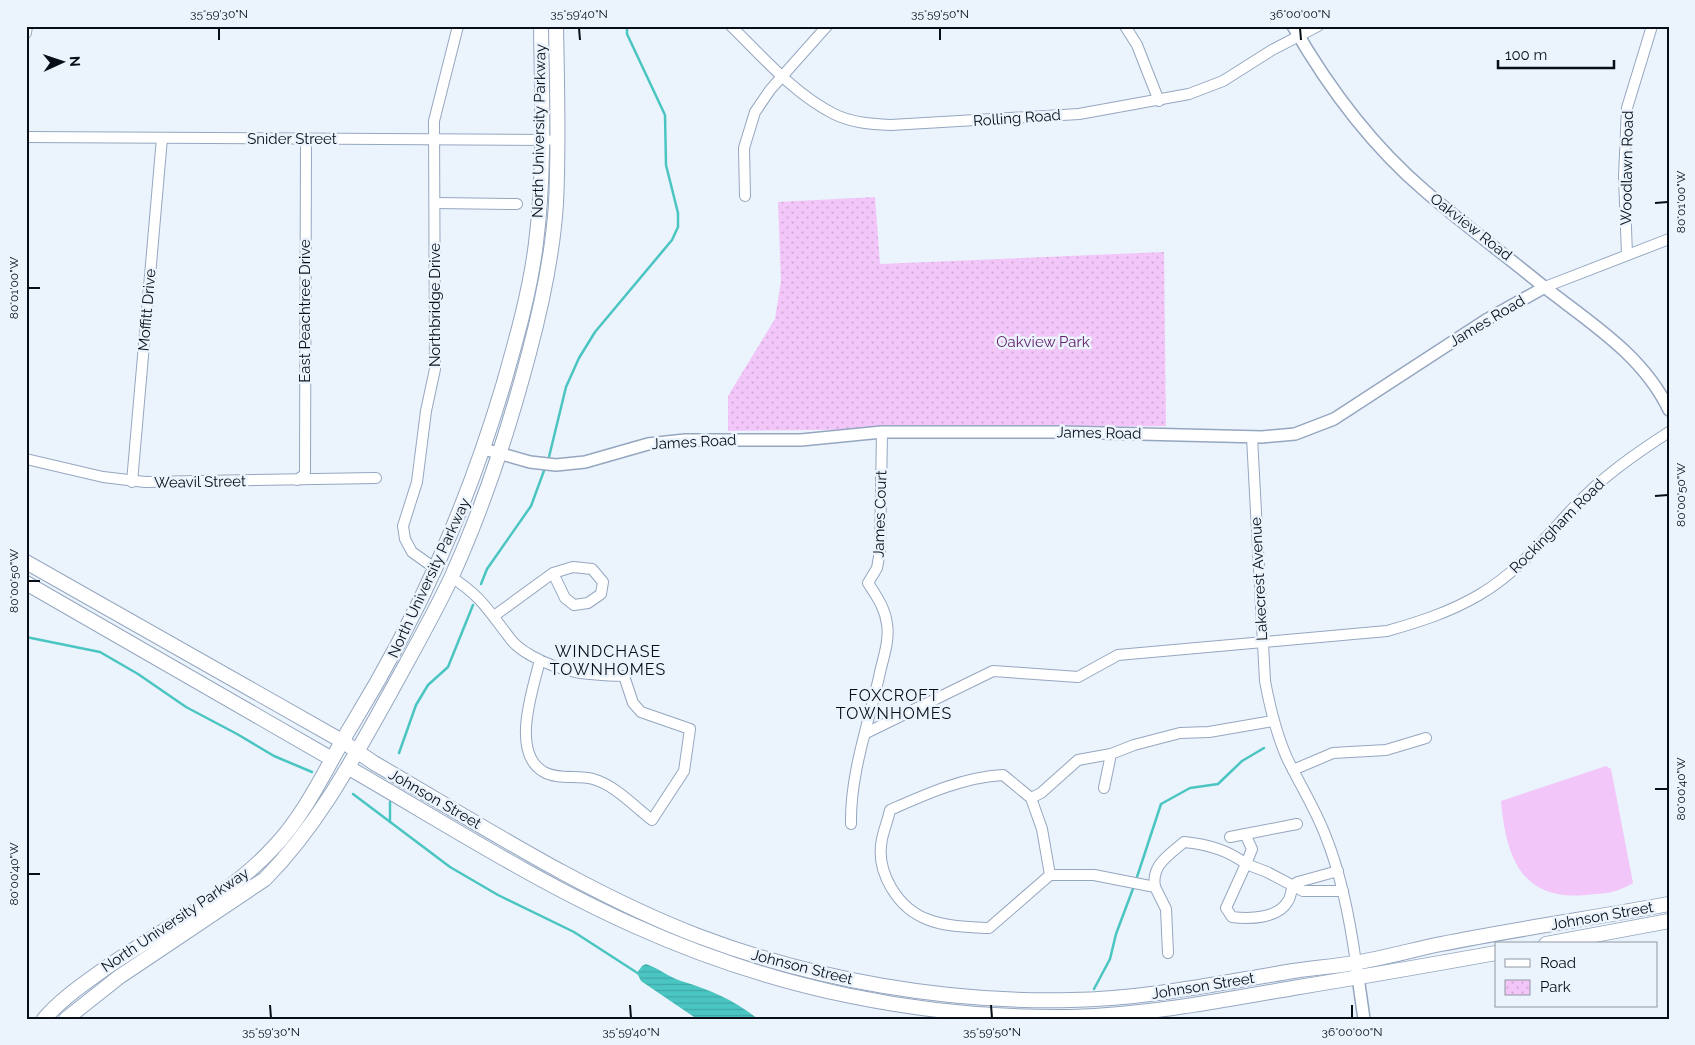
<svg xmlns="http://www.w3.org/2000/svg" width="1695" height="1045" viewBox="0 0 1695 1045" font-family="Raleway,sans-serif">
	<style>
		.grass { fill: #f2c6f8 }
		.park { fill: url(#park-dots) }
		.water { fill: url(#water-rules) }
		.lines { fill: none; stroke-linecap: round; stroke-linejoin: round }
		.stream { stroke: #4bc5c2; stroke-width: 2.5 }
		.minor-casing { stroke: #95a7c0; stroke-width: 12 }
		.tertiary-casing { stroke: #95a7c0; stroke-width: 14 }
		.secondary-casing { stroke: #95a7c0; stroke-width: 16 }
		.minor { stroke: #fff; stroke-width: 10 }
		.tertiary { stroke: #fff; stroke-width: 11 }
		.secondary { stroke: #fff; stroke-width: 14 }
		.ticks { fill: none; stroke: #080e17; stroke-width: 2 }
		.labels { text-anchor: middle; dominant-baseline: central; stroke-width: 5; stroke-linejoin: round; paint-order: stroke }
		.street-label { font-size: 15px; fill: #080e17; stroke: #ebf3fd }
		.park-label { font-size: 15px; fill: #63216d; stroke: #ebf3fd }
		.neighbourhood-label { font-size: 16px; letter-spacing: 1px; fill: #080e17; stroke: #ebf3fd }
		.neatline { fill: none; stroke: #080e17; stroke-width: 2 }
		.ticks-label { font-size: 12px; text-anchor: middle; fill: #080e17 }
	</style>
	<defs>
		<pattern id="park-dots" width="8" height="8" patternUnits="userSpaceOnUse" patternTransform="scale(1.25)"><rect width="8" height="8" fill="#f2c6f8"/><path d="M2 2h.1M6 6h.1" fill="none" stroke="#cea9d4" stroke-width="1.8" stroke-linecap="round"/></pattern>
		<pattern id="water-rules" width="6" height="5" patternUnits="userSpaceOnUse" patternTransform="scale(1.25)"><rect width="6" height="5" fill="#4bc5c2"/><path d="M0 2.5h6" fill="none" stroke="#40a8a6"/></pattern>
	</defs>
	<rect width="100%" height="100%" fill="#ebf3fd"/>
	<path class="grass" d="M 1606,766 L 1611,769 L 1633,883 C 1614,894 1606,893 1585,895 C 1520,901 1506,855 1501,801 Z"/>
	<path class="park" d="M 875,197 L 880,264 L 1164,252 L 1166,426 L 728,431 L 728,396 L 775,319 L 781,281 L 778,202 Z"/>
	<path class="water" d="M 646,964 C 658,968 669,977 681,981 C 711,990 734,1000 758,1019 L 697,1019 L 641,981 L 637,973 L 642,966 Z"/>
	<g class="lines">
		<g class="stream">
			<path d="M 548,461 L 566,387 L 579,358 L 595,332 L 672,240 L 678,227 L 678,213 L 666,165 L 665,115 L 627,34 L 627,26"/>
			<path d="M 481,584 L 487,569 L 531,506 L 545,468"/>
			<path d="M 26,637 L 100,652 L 138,674 L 186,707 L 237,734 L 274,756 L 312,772"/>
			<path d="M 399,753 L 416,705 L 428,685 L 448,667 L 473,605"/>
			<path d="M 353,794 L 450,867 L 498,895 L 574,932 L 639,974"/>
			<path d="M 390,802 L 390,822"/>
			<path d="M 1136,880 L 1161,804 L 1190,788 L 1218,784 L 1242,761 L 1264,748"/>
			<path d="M 1094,989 L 1110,959 L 1116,934 L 1134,886"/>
		</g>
		<g class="minor-casing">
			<g id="minor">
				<path d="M 731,26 C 763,57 794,94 834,114 C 852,123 872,124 891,125 L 1079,114 L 1189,94 L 1223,81 L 1272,50 L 1318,26"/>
				<path d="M 1125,26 L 1137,45 L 1159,101"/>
				<path d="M 26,33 L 27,26"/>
				<path d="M 26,137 L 548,140"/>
				<path d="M 745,196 L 744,148 L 755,112 L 770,90 L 827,26"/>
				<path d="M 435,203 L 517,204"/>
				<path d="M 1627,254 L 1624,177 L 1627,108 L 1652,26"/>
				<path d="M 1545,287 L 1669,239"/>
				<path d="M 1252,437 L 1265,681 C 1270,708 1276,733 1287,758 C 1300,785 1316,810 1326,837 C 1342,877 1350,920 1356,963"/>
				<path d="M 26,459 L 103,477 L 145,482 L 376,478"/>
				<path d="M 297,480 L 304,475 L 305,472 L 306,139"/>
				<path d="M 132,482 L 162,138"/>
				<path d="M 436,569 L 412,552 L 405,539 L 403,526 L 417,482 L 426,411 L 435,369 L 434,121 L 458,26"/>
				<path d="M 451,577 C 481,596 488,610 509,637 C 515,646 523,651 532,656 C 565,674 588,675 624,676 L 633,703 L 641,712 L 690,729 L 684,771 L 652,820 C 635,807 615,785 593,779 C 577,775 558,780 544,772 C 510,753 533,689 540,660"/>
				<path d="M 494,616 L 553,573 L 573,567 L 592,569 L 603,582 L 601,594 L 588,603 L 574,605 L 565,598 L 553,573"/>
				<path d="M 866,733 L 993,671 L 1078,677 L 1118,655 L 1387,631 C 1419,622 1450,612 1479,595 C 1518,572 1544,539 1574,507 C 1602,477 1635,454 1669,432"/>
				<path d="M 1293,770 L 1333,753 L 1386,750 L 1426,738"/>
				<path d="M 1104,788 L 1111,754 L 1134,745 L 1180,733 L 1209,732 L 1273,721"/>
				<path d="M 1031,798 L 1042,829 L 1050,875 L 989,928 C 969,927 948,927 929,920 C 898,909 875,872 882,839 C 884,829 888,820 890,810 C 926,794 964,777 1003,775 L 1031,798 L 1041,793 L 1078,760 L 1111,754"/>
				<path d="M 851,824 C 850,775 868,725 879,677 C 882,661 890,641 887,624 C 885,608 877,597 868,583 L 877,568 L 880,551 L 882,432"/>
				<path d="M 1245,834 L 1252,849 L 1246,864 L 1267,872 L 1303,891 L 1343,891"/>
				<path d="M 1230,837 L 1297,824"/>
				<path d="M 1050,875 L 1094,875 L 1155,887 L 1166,909 L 1168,953"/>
				<path d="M 1155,887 C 1151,865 1169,855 1184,842 C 1206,844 1228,850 1246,864 L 1226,908 L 1232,917 C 1249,919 1278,919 1288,901 C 1291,897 1291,890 1293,885 L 1298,882 L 1338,871"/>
			</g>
		</g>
		<g class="tertiary-casing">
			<g id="tertiary">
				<path d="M 1293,26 C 1328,87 1371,145 1425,191 C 1463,224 1504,254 1543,286 C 1589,322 1643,355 1669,410"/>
				<path d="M 484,449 L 530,462 L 556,465 L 585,462 L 648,444 L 685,440 L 801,440 L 882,432 L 1060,432 L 1262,437 L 1295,434 L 1334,419 L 1486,320 L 1545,287"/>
				<path d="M 1356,963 L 1364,1019"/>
			</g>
		</g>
		<g class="secondary-casing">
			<g id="secondary">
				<path d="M 26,562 L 342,741 L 374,763 C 479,824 584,892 698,936 C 814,980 947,1003 1071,1000 C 1144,999 1215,984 1287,972 C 1309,968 1332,967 1354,963 C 1384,958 1412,950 1441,944 C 1516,929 1593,918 1669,904"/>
				<path d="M 26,583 L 332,759"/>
				<path d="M 349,768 C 443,822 536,882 635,926 C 772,988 921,1019 1071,1017 C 1146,1015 1219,1001 1293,988 C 1361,977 1429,965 1496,953"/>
				<path d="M 1546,944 L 1669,921"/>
				<path d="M 44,1019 C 62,998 85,983 107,967 C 163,929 228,897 274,847 C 308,811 327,765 353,723 C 419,615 466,509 503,386 C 516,340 530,292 536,243 C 545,171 542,99 541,26"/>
				<path d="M 66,1019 L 119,977 L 265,879 C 318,825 352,761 389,695 C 410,656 433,617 452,576 C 484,505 509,429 529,353 C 542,304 553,253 556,203 C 559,144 557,85 556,26"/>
			</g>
		</g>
		<use href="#minor" class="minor"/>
		<use href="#tertiary" class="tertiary"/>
		<use href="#secondary" class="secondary"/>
	</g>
	<path class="ticks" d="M 219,28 L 219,40M 579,28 L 580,40M 940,28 L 940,40M 1300,28 L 1301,40M 1655,203 L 1668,202M 28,288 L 40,288M 1655,496 L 1668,495M 28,581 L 40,581M 1655,789 L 1668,789M 28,874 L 40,874M 270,1005 L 271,1018M 630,1005 L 631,1018M 991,1005 L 992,1018M 1352,1005 L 1352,1018"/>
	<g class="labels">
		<g class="street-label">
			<text transform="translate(1017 118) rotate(-4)">Rolling Road</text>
			<text transform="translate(539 131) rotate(-89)">North University Parkway</text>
			<text x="292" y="139">Snider Street</text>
			<text transform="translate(1627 168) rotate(-89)">Woodlawn Road</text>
			<text transform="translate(1471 227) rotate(38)">Oakview Road</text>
			<text transform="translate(435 305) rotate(-90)">Northbridge Drive</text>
			<text transform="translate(147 310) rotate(-85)">Moffitt Drive</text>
			<text transform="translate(305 311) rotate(-90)">East Peachtree Drive</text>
			<text transform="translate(1487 321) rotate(-31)">James Road</text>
			<text transform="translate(1099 433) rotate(1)">James Road</text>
			<text transform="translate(694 442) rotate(-3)">James Road</text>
			<text transform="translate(200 482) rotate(-1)">Weavil Street</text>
			<text transform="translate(880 514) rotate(-88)">James Court</text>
			<text transform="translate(1557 526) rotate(-45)">Rockingham Road</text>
			<text transform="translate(429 578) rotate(-65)">North University Parkway</text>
			<text transform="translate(1259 579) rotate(-93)">Lakecrest Avenue</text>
			<text transform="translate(435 799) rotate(30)">Johnson Street</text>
			<text transform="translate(1602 916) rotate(-10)">Johnson Street</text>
			<text transform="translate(175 920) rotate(-34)">North University Parkway</text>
			<text transform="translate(802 967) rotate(14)">Johnson Street</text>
			<text transform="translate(1203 986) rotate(-9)">Johnson Street</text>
		</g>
		<g class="park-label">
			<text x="1043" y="342">Oakview Park</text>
		</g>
		<g class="neighbourhood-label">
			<text x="608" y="651">WINDCHASE<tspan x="608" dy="18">TOWNHOMES</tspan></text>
			<text x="894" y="695">FOXCROFT<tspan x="894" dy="18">TOWNHOMES</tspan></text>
		</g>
	</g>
	<rect width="1695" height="1045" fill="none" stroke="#ebf3fd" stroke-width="55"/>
	<rect x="1495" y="942" width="162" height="65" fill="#ebf3fd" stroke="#9097a1"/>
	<rect x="1505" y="959" width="25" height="8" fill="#ffffff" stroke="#9097a1"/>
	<text x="1540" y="968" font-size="15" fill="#080e17">Road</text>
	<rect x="1505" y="980" width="25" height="15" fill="url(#park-dots)" stroke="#9097a1"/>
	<text x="1540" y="992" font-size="15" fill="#080e17">Park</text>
	<g transform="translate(62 62) rotate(87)" stroke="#ebf3fd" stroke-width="4" paint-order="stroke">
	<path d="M0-4L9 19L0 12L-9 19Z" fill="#080e17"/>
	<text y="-8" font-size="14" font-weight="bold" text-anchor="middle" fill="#080e17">N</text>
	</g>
	<path d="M1498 60v8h116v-8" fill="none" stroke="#080e17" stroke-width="2.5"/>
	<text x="1505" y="60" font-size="15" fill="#080e17" stroke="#ebf3fd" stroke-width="4" paint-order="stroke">100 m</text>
	<rect x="28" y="28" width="1640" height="990" class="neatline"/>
	<g class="ticks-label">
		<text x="219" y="18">35°59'30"N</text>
		<text x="579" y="18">35°59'40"N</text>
		<text x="940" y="18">35°59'50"N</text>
		<text x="1300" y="18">36°00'00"N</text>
		<text transform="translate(1681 202) rotate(-90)" y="4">80°01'00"W</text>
		<text transform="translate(14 288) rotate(-90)" y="4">80°01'00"W</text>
		<text transform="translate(1681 495) rotate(-90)" y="4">80°00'50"W</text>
		<text transform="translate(14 581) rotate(-90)" y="4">80°00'50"W</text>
		<text transform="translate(1681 789) rotate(-90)" y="4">80°00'40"W</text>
		<text transform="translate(14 874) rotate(-90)" y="4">80°00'40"W</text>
		<text x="271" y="1036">35°59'30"N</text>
		<text x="631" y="1036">35°59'40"N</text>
		<text x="992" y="1036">35°59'50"N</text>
		<text x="1352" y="1036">36°00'00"N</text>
	</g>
</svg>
